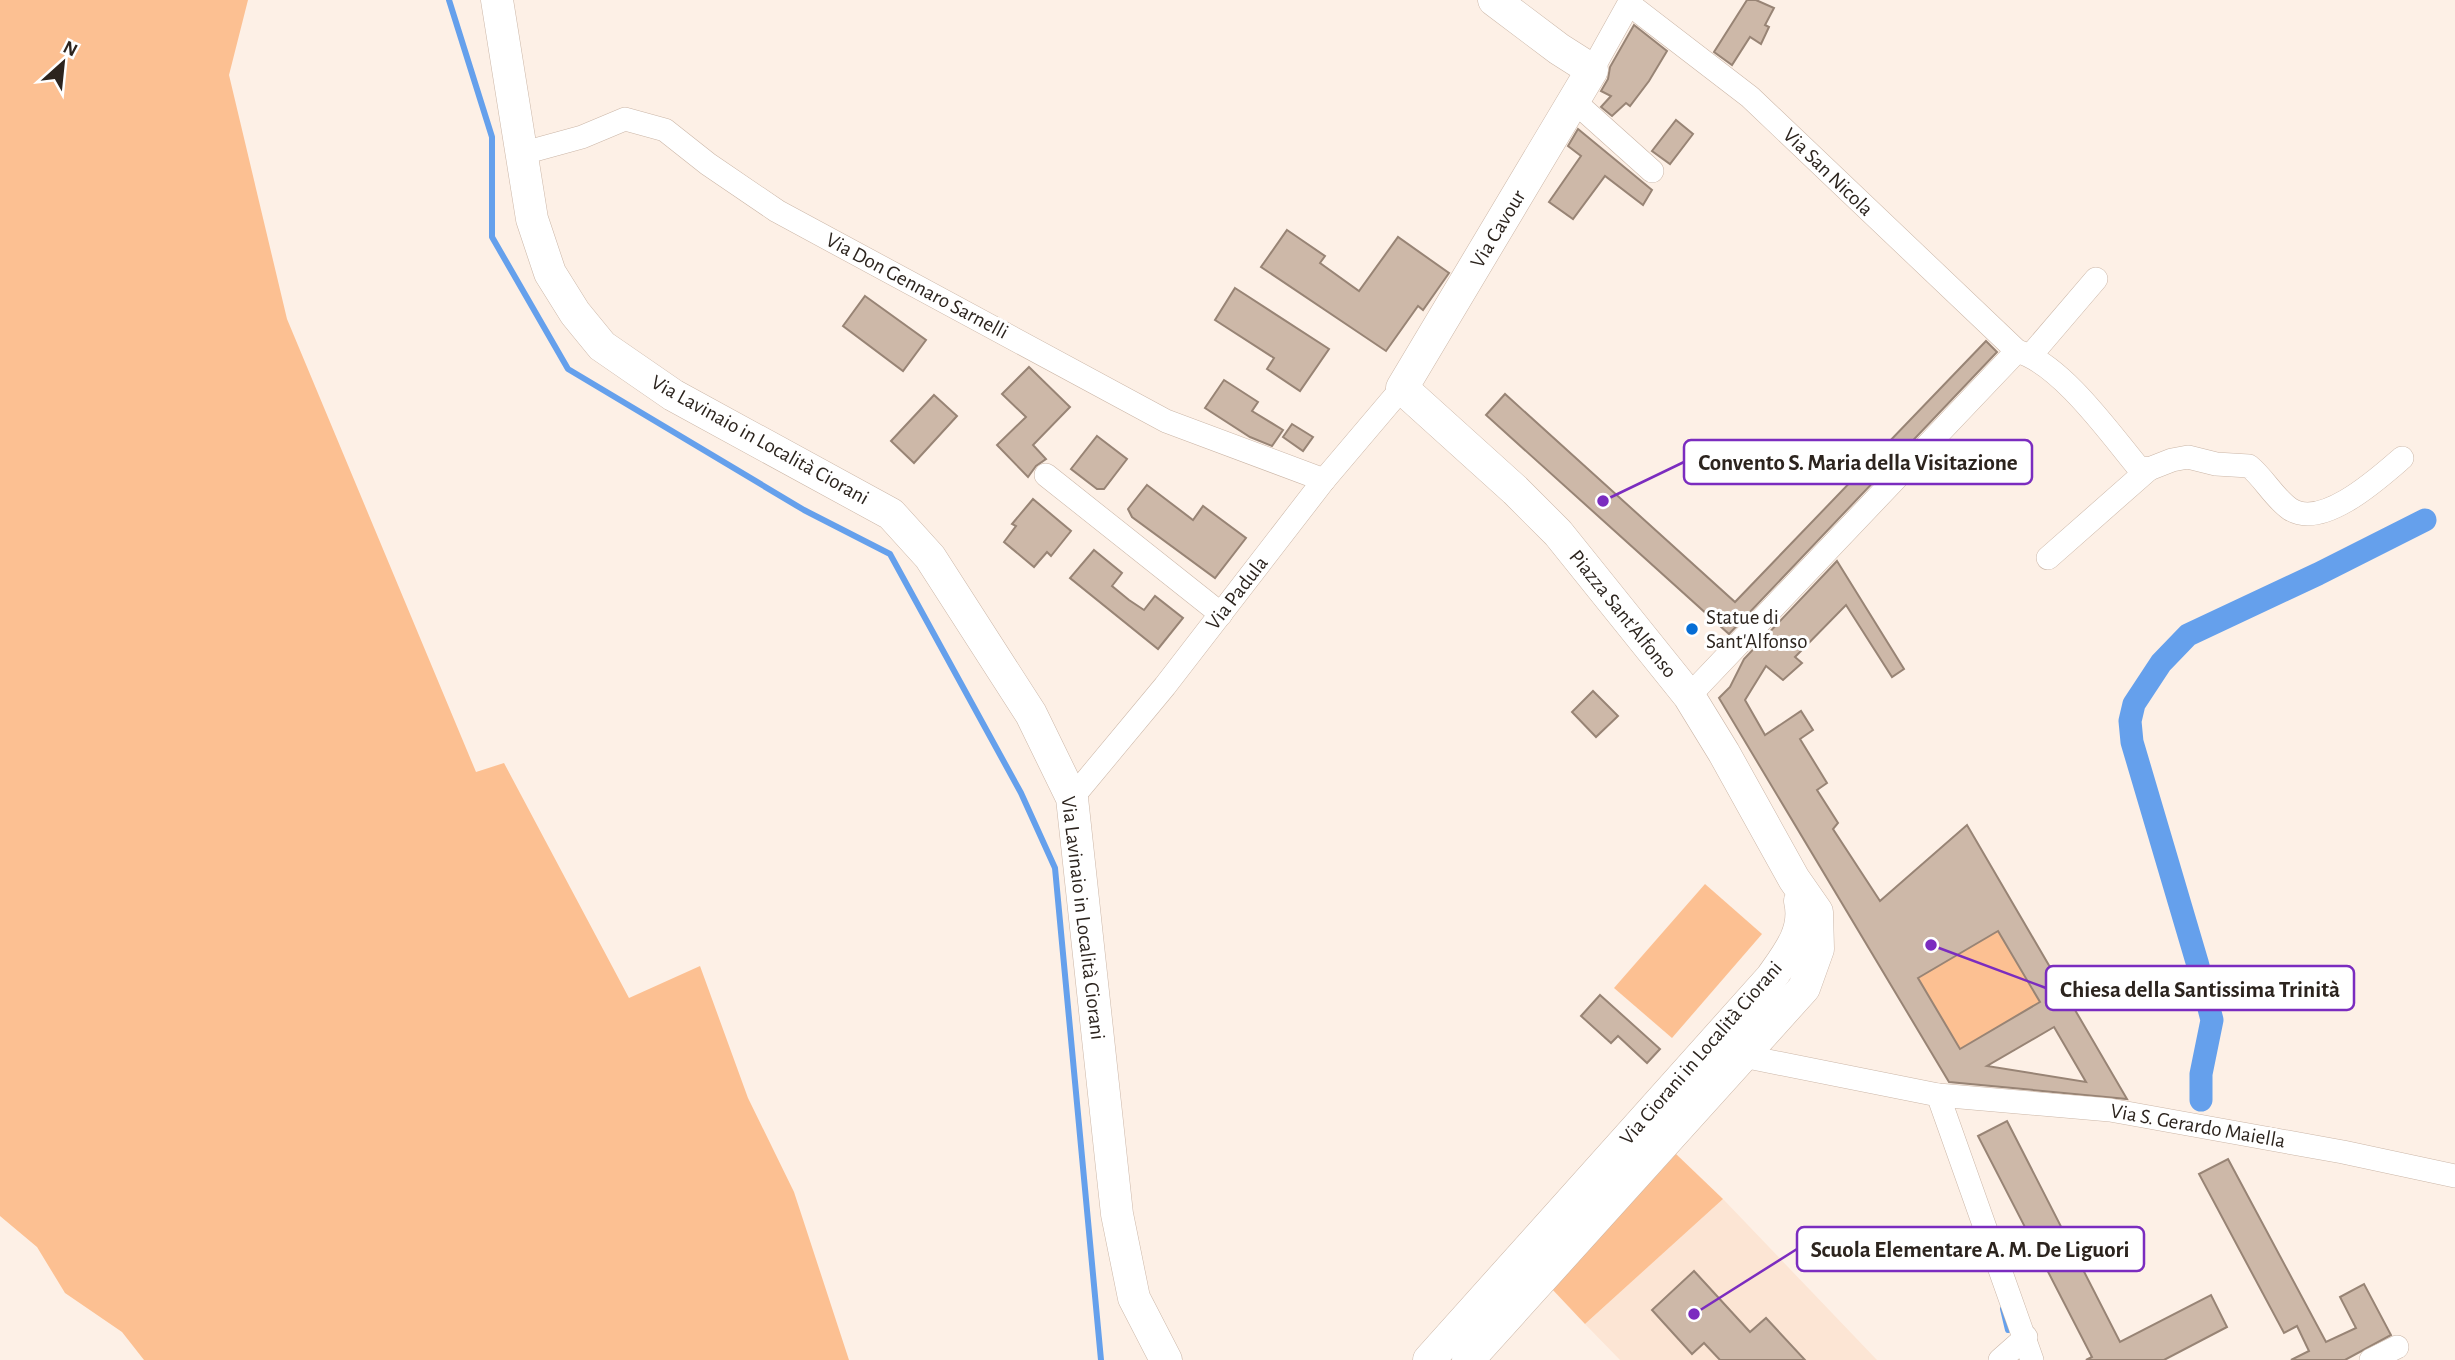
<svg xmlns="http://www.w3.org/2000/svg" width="2455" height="1360" viewBox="0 0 2455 1360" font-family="'Alegreya Sans',sans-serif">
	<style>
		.built { fill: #fce5d4 }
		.green { fill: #fcc092 }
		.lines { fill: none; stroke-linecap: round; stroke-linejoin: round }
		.stream { stroke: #65a0ec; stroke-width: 6 }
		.canal { stroke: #65a0ec; stroke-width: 23 }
		.building { fill: #cdb8a8; stroke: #988475; stroke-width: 2; fill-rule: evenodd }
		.street-casing { stroke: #cbb6a7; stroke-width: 24 }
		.secondary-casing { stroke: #cbb6a7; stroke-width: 33 }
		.street { stroke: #fff; stroke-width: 23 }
		.secondary { stroke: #fff; stroke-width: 32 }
		.poi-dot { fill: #056dd5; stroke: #fff; stroke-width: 2.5 }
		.labels { text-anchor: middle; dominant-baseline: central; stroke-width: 6; stroke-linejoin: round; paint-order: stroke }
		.street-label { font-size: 21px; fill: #2c241e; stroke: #fff }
		.poi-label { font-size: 21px; fill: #2c241e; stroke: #fff; text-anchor: start }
		.leader { fill: none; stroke: #7b2cbf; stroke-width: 2.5 }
		.callout-dot { fill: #7b2cbf; stroke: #fff; stroke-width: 2.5 }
		.callout { fill: #fff; stroke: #7b2cbf; stroke-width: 2.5 }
		.callout-label { font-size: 23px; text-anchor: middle; font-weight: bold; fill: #2c241e }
	</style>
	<rect width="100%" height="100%" fill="#fdf0e6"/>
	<path class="built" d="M 1723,1199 L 1877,1360 L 1620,1360 L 1585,1324 Z"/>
	<g class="green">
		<path d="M 0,0 L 248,0 L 229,75 L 287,319 L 476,772 L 504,763 L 629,998 L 700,966 L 748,1098 L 794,1192 L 849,1360 L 144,1360 L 122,1332 L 65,1293 L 37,1247 L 0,1216 Z"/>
		<path d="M 1705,884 L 1762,934 L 1672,1038 L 1614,988 Z"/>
		<path d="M 1998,931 L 2040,1002 L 1960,1049 L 1918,978 Z"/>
		<path d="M 1676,1154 L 1723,1199 L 1585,1324 L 1552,1289 Z"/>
	</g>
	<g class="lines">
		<g class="stream">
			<path d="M 449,0 L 492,137 L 492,237 L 568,369 L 804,510 L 890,554 L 1021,793 L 1055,868 L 1101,1360"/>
			<path d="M 2003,1309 L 2008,1330"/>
		</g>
		<path class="canal" d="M 2201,1100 L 2201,1074 L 2212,1020 L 2197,962 L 2132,742 L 2130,721 L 2134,704 L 2161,663 L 2188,635 L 2318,574 L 2425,520"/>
	</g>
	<g class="building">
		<path d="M 1747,0 L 1756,0 L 1774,8 L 1765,25 L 1769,27 L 1761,44 L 1750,37 L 1732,65 L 1714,52 Z"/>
		<path d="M 1634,25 L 1667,51 L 1649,81 L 1630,106 L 1626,103 L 1612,116 L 1601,107 L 1611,96 L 1601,91 L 1608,79 L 1610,67 Z"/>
		<path d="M 1676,120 L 1693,134 L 1670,164 L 1652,151 Z"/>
		<path d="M 1578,129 L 1652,190 L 1643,205 L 1605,176 L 1573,219 L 1549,202 L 1581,156 L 1568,146 Z"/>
		<path d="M 1287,230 L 1325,256 L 1320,263 L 1359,291 L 1398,237 L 1449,273 L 1423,310 L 1418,306 L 1386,351 L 1261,267 Z"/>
		<path d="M 1235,288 L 1329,349 L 1300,391 L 1267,369 L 1274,358 L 1215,320 Z"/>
		<path d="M 865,296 L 926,340 L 903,371 L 843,326 Z"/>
		<path d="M 1986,341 L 1997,352 L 1729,634 L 1486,415 L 1505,394 L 1735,602 Z"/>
		<path d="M 1029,367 L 1070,407 L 1033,445 L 1046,459 L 1036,466 L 1028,477 L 997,445 L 1026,417 L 1002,394 Z"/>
		<path d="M 1224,380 L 1258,402 L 1252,411 L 1283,430 L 1272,446 L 1250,437 L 1205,408 Z"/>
		<path d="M 934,395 L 957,416 L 914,463 L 891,441 Z"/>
		<path d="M 1292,424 L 1313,437 L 1303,451 L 1283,437 Z"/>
		<path d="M 1097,436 L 1127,459 L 1104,489 L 1097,489 L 1071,469 Z"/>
		<path d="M 1147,485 L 1193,520 L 1203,506 L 1246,538 L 1215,578 L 1132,517 L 1128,509 Z"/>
		<path d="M 1033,499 L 1071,531 L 1051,556 L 1047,552 L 1034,567 L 1004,542 L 1016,526 L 1012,524 Z"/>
		<path d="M 1094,550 L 1122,573 L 1112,586 L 1129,600 L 1144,610 L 1155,596 L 1183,618 L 1158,649 L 1070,578 Z"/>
		<path d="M 1837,561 L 1904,669 L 1892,677 L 1846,605 L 1795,657 L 1802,663 L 1783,680 L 1766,666 L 1745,700 L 1765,735 L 1801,711 L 1813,730 L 1800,739 L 1827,783 L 1817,790 L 1838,823 L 1833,829 L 1880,901 L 1967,825 L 2127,1099 L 1949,1082 L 1719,698 L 1730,687 L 1744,659 ZM 1998,931 L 2040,1002 L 1960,1049 L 1918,978 ZM 2054,1027 L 2086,1082 L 1987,1066 Z"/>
		<path d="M 1593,691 L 1618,716 L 1596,737 L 1572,712 Z"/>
		<path d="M 1600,995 L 1660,1049 L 1647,1063 L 1618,1036 L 1611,1043 L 1581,1016 Z"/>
		<path d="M 2007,1121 L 2120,1342 L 2211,1295 L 2227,1327 L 2164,1360 L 2086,1360 L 2092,1357 L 1978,1136 Z"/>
		<path d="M 2228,1159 L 2326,1342 L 2356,1328 L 2340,1297 L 2364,1284 L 2391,1335 L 2345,1360 L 2291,1360 L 2309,1351 L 2297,1326 L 2284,1333 L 2199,1174 Z"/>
		<path d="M 1694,1271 L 1750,1332 L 1766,1318 L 1805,1360 L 1720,1360 L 1704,1343 L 1692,1354 L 1652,1310 Z"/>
	</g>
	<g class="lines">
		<g class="street-casing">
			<g id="street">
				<path d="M 1629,4 L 1750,97 L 2017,351 C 2061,364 2109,432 2138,467 L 2149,469 L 2172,460 L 2188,457 L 2216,464 L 2249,466 C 2264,478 2274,498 2290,509 C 2322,530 2379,478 2402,458"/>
				<path d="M 1592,70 L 1631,0"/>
				<path d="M 1575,102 L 1652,171"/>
				<path d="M 521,160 L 531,151 L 582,137 L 625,119 L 665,130 L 708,164 L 777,211 L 1166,421 L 1324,480"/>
				<path d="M 2031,355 L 2096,279"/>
				<path d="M 1046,475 L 1221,614"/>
				<path d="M 2048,558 L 2149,469"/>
				<path d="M 1689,696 L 2017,351"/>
				<path d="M 1072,798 L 1165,686 L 1324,480 L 1402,388"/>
				<path d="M 1734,1047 L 1743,1056 L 1938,1095 L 2110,1110 L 2343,1152 L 2455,1176"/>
				<path d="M 1938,1095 L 2032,1360"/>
				<path d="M 2000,1360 L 2026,1337"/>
				<path d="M 2371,1360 L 2397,1347"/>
			</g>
		</g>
		<g class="secondary-casing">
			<g id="secondary">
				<path d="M 497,0 L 532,219 L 550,273 L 575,313 L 602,346 L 673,395 L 891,514 L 930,557 L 1031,714 L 1072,798 L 1117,1214 L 1134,1298 L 1166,1360"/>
				<path d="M 1429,1360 L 1771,978 C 1788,954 1807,931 1800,901"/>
				<path d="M 1468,1360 L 1804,988 L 1818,949 L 1817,912 L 1794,879 L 1724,753 L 1689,696 L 1558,533 L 1515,490 L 1402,388 L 1592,70 L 1559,49 L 1494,0"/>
			</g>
		</g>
		<use href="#street" class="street"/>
		<use href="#secondary" class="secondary"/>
	</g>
	<circle class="poi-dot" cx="1692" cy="629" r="7"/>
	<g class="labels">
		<g class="street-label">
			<text transform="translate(1828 172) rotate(44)">Via San Nicola</text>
			<text transform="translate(1498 229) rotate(-59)">Via Cavour</text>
			<text transform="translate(917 286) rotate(28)">Via Don Gennaro Sarnelli</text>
			<text transform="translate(760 440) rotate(29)">Via Lavinaio in Località Ciorani</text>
			<text transform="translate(1237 593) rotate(-52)">Via Padula</text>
			<text transform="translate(1623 614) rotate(51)">Piazza Sant'Alfonso</text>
			<text transform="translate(1083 918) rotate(83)">Via Lavinaio in Località Ciorani</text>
			<text transform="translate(1701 1053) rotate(-49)">Via Ciorani in Località Ciorani</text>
			<text transform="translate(2198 1126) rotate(10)">Via S. Gerardo Maiella</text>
		</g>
		<g class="poi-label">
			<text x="1706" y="617">Statue di<tspan x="1706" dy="24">Sant'Alfonso</tspan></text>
		</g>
	</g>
	<path class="leader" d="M1603 501L1684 462M1931 945L2046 988M1694 1314L1797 1249"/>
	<g class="callout-dot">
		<circle cx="1603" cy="501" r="7"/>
		<circle cx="1931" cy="945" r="7"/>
		<circle cx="1694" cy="1314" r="7"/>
	</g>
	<g class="callout">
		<rect x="1684" y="440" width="348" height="44" rx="7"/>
		<rect x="2046" y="966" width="308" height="44" rx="7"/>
		<rect x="1797" y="1227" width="347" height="44" rx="7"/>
	</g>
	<g class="callout-label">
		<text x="1858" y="470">Convento S. Maria della Visitazione</text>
		<text x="2200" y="997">Chiesa della Santissima Trinità</text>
		<text x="1970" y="1257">Scuola Elementare A. M. De Liguori</text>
	</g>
	<g transform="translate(63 63) rotate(27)" stroke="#ffffff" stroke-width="5" paint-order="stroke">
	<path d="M0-5L12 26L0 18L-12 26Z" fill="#2c241e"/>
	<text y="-10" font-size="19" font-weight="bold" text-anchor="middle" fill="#2c241e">N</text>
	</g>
</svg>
